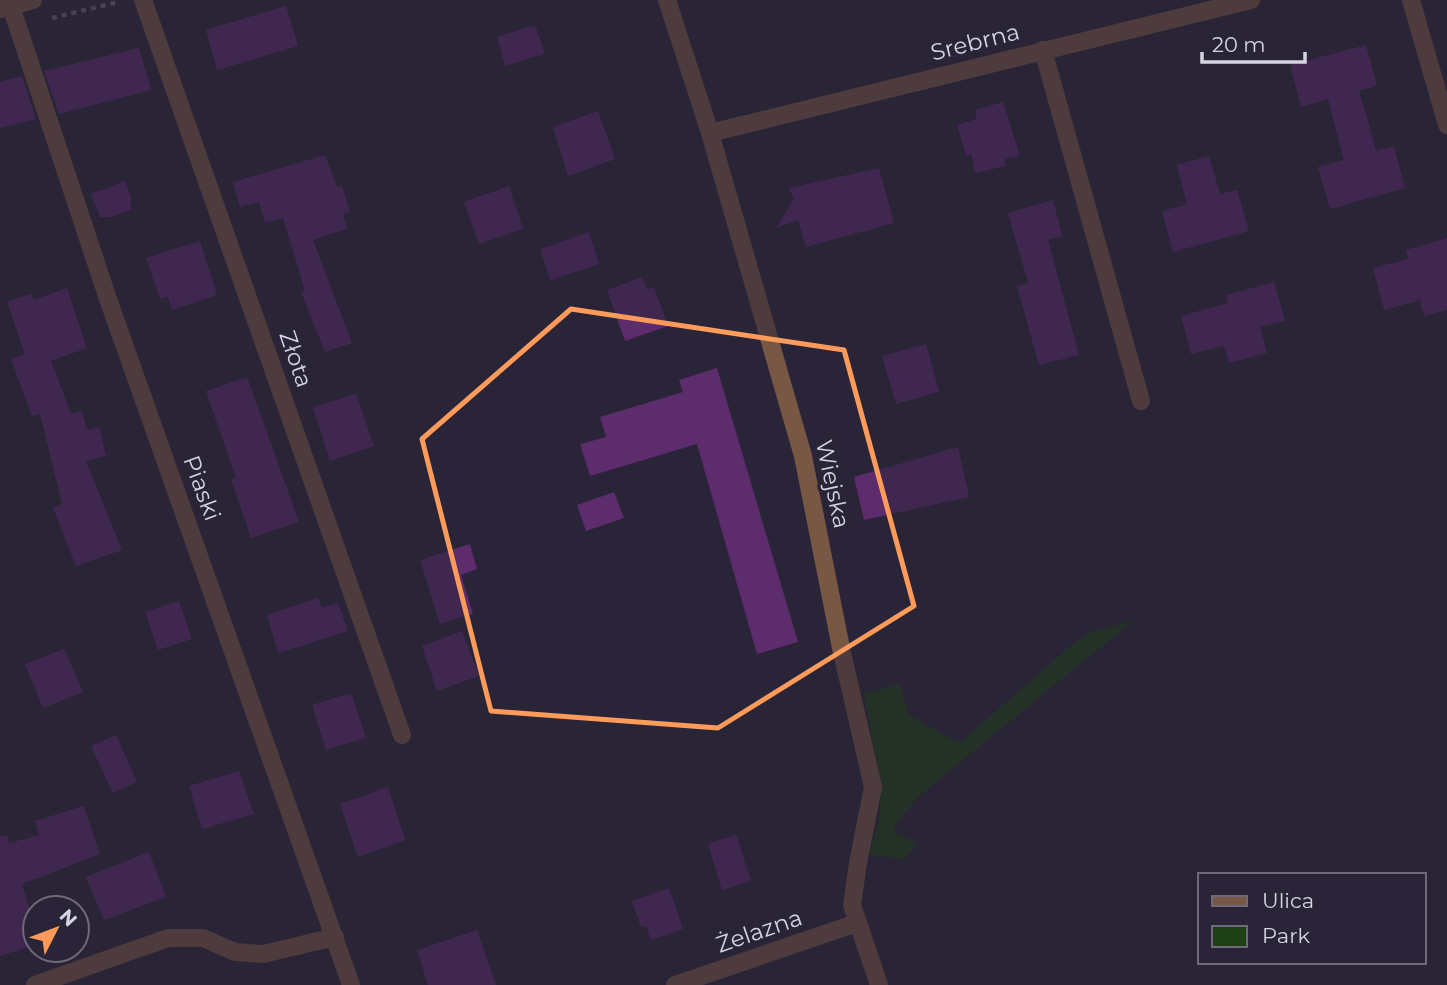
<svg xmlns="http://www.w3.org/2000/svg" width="1447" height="985" viewBox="0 0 1447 985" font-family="Montserrat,sans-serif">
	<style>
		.green { fill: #1d4115 }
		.building { fill: #5c2c6d }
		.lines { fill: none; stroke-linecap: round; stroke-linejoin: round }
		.path { stroke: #6b6677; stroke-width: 4.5; stroke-dasharray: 5 5; stroke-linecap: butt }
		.minor { stroke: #795745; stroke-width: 18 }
		.tertiary { stroke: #795745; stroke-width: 18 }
		.marked { fill: none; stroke: #ff9b5a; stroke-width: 5; stroke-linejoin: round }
		.labels { text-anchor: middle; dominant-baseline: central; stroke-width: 7; stroke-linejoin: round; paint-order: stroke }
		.street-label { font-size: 23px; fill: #d7d4e1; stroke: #292437 }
	</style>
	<rect width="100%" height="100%" fill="#292437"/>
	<path class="green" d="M 1134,620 L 918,797 L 895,826 L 894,832 L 918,843 L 905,859 L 869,855 L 880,815 L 880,784 L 864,694 L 900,684 L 909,715 L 957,742 L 962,741 L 1074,643 L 1089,633 Z"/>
	<g class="building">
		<path d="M 286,6 L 298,46 L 217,70 L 206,30 Z"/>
		<path d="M 535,25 L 545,54 L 505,66 L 497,37 Z"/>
		<path d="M 1366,45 L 1377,86 L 1359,91 L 1368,121 L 1376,151 L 1394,146 L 1405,188 L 1330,209 L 1318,167 L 1344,160 L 1328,99 L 1301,107 L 1290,65 Z"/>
		<path d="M 139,48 L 151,90 L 59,114 L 44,71 Z"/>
		<path d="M 22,76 L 36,119 L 0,128 L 0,82 Z"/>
		<path d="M 1003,102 L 1020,156 L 1005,159 L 1006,166 L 975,173 L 971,154 L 966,156 L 957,125 L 977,119 L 975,110 Z"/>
		<path d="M 598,111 L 615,159 L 568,176 L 553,127 Z"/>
		<path d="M 325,155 L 337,187 L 342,186 L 350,212 L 343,214 L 347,229 L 313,240 L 352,343 L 325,352 L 301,292 L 305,291 L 283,218 L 265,223 L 259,202 L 240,207 L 233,182 Z"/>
		<path d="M 1209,156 L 1220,194 L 1237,190 L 1249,231 L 1173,252 L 1162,211 L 1187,204 L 1177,165 Z"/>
		<path d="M 879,168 L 894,223 L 806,247 L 798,220 L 776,228 L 794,199 L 789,188 Z"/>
		<path d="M 125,181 L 131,198 L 131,210 L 111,217 L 100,217 L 91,194 Z"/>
		<path d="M 509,186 L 523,229 L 479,244 L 464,202 Z"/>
		<path d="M 1053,200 L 1062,236 L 1048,240 L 1079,355 L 1039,365 L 1017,286 L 1028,283 L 1008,213 Z"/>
		<path d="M 589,232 L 599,264 L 550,280 L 540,249 Z"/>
		<path d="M 1447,238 L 1447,310 L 1424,316 L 1420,300 L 1384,310 L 1373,268 L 1408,259 L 1406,250 Z"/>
		<path d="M 200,241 L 217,295 L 172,310 L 168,297 L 160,299 L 146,258 Z"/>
		<path d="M 642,277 L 647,289 L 654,287 L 668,326 L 625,341 L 607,290 Z"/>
		<path d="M 1274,282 L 1285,321 L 1260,327 L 1267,353 L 1229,363 L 1224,346 L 1191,354 L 1181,316 L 1228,303 L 1226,295 Z"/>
		<path d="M 67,288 L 87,348 L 51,361 L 71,414 L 82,411 L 87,430 L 99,427 L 106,456 L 86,461 L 122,550 L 76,566 L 53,508 L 62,504 L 40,414 L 32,416 L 11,359 L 25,354 L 7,302 L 31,294 L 34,300 Z"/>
		<path d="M 926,344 L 939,392 L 896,404 L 882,356 Z"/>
		<path d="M 717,368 L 798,642 L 757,654 L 697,444 L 590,476 L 580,444 L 606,437 L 600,417 L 683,392 L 679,380 Z"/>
		<path d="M 247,377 L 299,522 L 251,538 L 231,479 L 236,478 L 206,391 Z"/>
		<path d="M 356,394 L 374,446 L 330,461 L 313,407 Z"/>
		<path d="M 958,447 L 969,497 L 864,520 L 854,477 Z"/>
		<path d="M 614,492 L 624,518 L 586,531 L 577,505 Z"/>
		<path d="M 470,544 L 477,569 L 461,575 L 473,614 L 440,624 L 420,560 Z"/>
		<path d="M 318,598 L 322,608 L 338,603 L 348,631 L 278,653 L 267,615 Z"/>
		<path d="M 179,601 L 192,639 L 158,650 L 145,612 Z"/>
		<path d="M 462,631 L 479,676 L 437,691 L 422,646 Z"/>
		<path d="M 64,649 L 83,692 L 43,708 L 25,664 Z"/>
		<path d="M 351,693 L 366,738 L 326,750 L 312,705 Z"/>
		<path d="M 116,735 L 137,782 L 113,793 L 91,746 Z"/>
		<path d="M 239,771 L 254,814 L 202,829 L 189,786 Z"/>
		<path d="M 388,787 L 405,840 L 358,857 L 340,804 Z"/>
		<path d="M 84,806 L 100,854 L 22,884 L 35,927 L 35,945 L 0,956 L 0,836 L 7,835 L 9,843 L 39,835 L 35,821 Z"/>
		<path d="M 736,834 L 751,881 L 722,890 L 708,844 Z"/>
		<path d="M 149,852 L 166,897 L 104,920 L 86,877 Z"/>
		<path d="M 669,888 L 683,929 L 651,940 L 646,926 L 641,927 L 632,901 Z"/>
		<path d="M 477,930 L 496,985 L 428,985 L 417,950 Z"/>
	</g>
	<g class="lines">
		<path class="path" d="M 52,18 L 118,2"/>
		<g class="minor">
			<path d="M 143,0 L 402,735"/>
			<path d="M 667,0 L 710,133 L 803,456 L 841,648 L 873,787 L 858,863 L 852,905 L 879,985"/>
			<path d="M 1411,0 L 1447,125"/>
			<path d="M 11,6 L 108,299 L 351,985"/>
			<path d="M 1043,50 L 1141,401"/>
			<path d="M 710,133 L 1251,0"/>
			<path d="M 35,985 L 168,938 L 203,938 L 235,952 L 263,954 L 335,937"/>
			<path d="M 675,985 L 857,923"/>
		</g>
		<path class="tertiary" d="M 0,9 L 33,0"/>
	</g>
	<path d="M0 0H1447V985H0ZM 571,309 L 844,350 L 914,606 L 718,728 L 491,711 L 422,439 Z" fill="#292437" fill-opacity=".55" fill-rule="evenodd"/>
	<path class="marked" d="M 571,309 L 844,350 L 914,606 L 718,728 L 491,711 L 422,439 Z"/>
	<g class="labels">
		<g class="street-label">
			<text transform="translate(975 42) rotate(-14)">Srebrna</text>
			<text transform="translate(296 359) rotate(71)">Złota</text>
			<text transform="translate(833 484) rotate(78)">Wiejska</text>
			<text transform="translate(202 488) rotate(70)">Piaski</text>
			<text transform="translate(759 931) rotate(-19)">Żelazna</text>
		</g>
	</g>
	<rect x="1198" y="873" width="228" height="91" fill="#292437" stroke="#6f6a7b" stroke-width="2"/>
	<rect x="1212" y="896" width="35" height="10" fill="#795745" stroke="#6f6a7b" stroke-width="2"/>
	<text x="1262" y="908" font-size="21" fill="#d7d4e1">Ulica</text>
	<rect x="1212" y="926" width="35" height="21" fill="#1d4115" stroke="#6f6a7b" stroke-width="2"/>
	<text x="1262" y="943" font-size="21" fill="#d7d4e1">Park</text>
	<g transform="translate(56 929) rotate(48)"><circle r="33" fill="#292437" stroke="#6f6a7b" stroke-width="2"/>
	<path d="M0-5L12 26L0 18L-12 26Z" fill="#ff9b5a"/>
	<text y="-10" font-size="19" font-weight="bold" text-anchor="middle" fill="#d7d4e1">N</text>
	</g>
	<path d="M1202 52v10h103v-10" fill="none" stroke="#d7d4e1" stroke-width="3.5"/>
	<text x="1212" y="52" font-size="21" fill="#d7d4e1" stroke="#292437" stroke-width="5" paint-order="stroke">20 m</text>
</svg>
